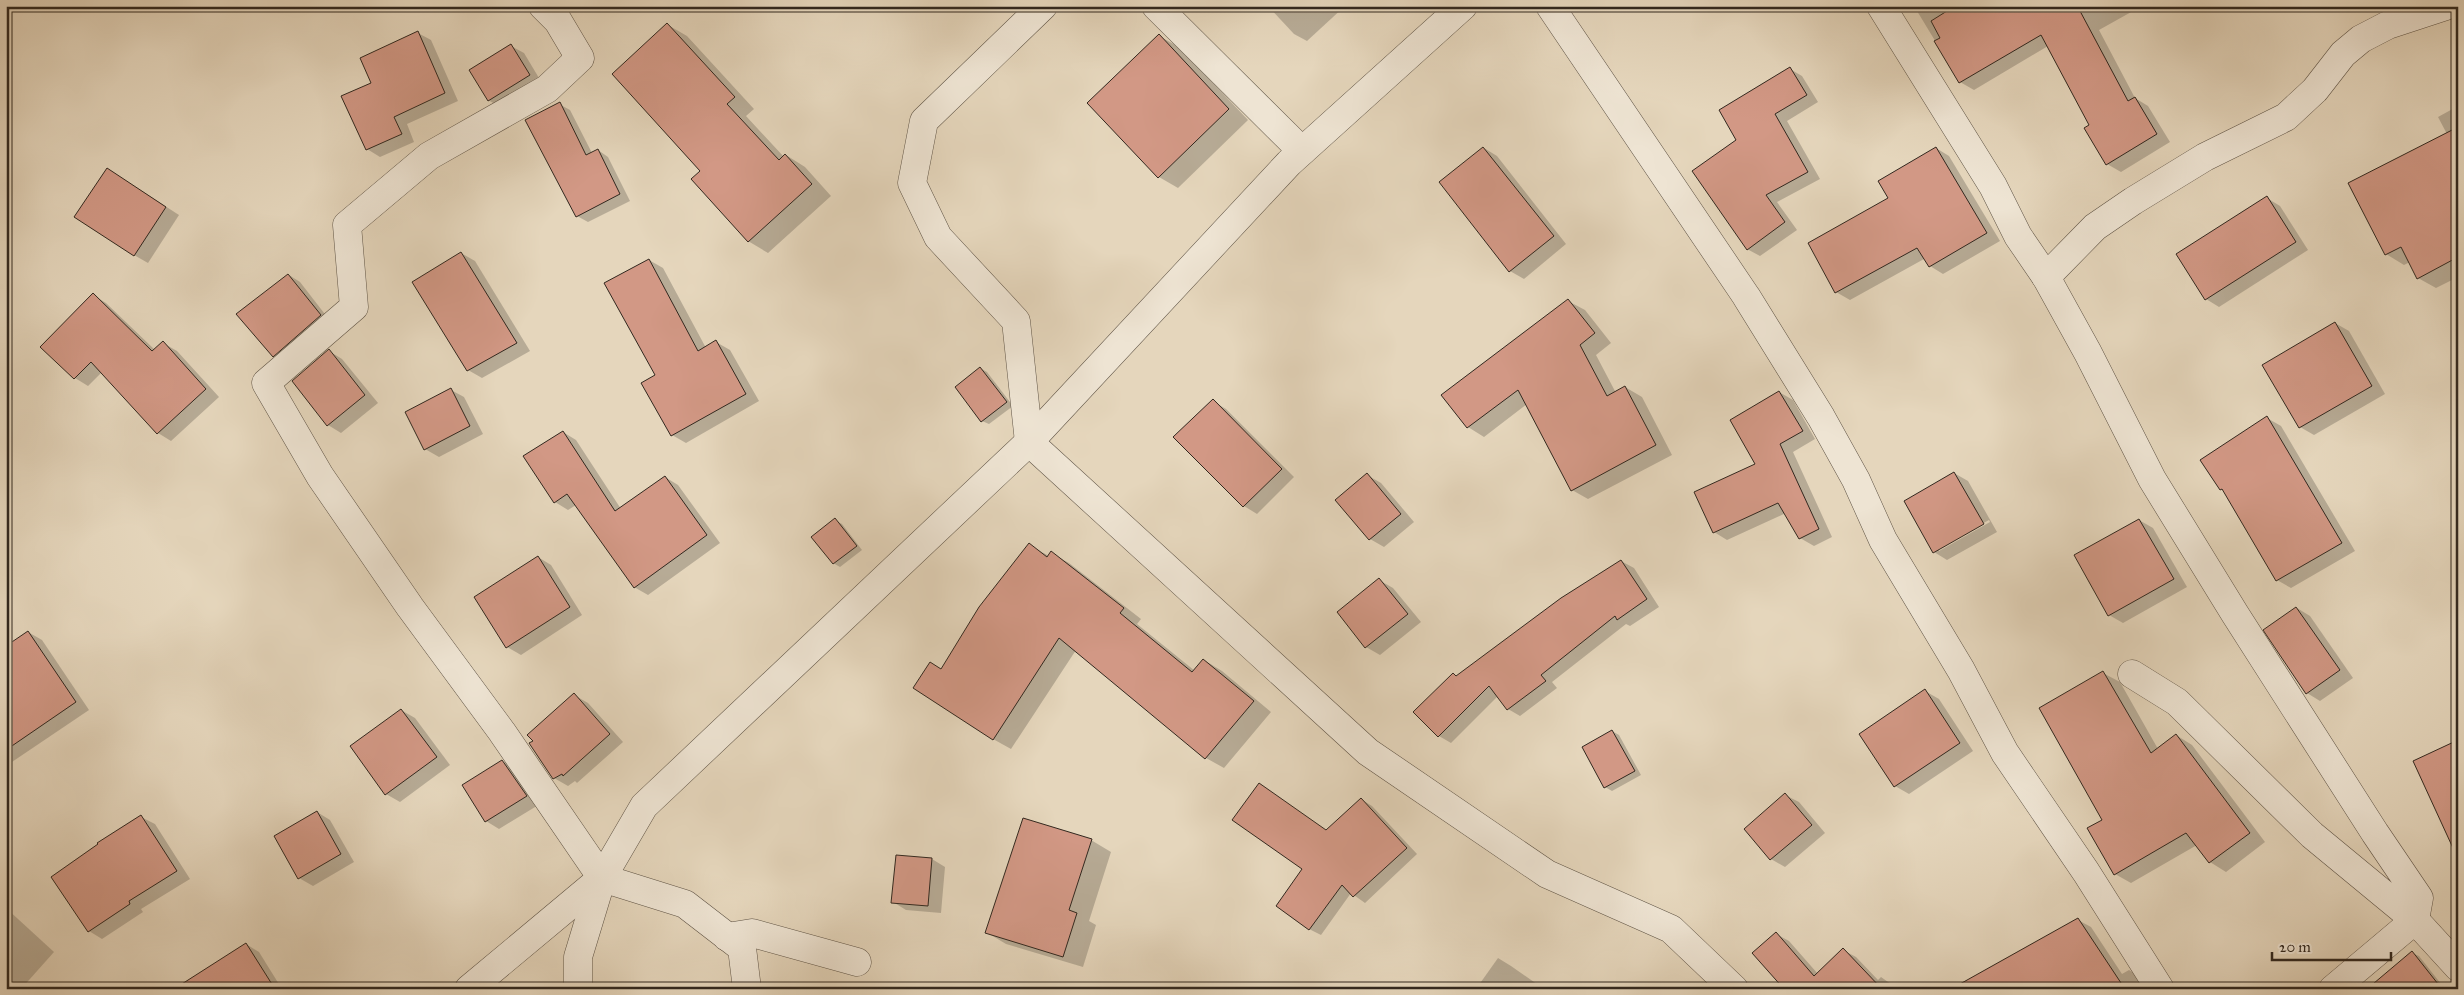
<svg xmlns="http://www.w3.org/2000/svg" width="2464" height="995" viewBox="0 0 2464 995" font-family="'IM FELL Great Primer',serif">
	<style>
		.shadow { fill: #0003; fill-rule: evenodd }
		.building { fill: #d29885; stroke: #32281f }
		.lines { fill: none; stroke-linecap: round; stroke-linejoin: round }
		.minor-casing { stroke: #5f5446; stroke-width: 29 }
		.minor { stroke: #eee4d3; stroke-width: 28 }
	</style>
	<rect width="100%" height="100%" fill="#e5d6bc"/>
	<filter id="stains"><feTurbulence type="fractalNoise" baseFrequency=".004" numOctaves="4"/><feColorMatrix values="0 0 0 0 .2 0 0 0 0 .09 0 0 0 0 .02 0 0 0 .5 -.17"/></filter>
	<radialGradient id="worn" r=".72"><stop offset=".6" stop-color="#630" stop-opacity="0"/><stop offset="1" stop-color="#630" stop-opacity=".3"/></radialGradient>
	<g class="shadow">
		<path d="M 1268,6 L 1345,6 L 1307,41 L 1294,34 Z"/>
		<path d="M 1914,6 L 2131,6 L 2133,11 L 2099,30 L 2135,98 L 2148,106 L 2170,142 L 2121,172 L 2107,164 L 2090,125 L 2048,46 L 1974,90 L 1960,82 Z"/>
		<path d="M 668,25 L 687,36 L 754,109 L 746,116 L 784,157 L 786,155 L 805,167 L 831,196 L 768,253 L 748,241 L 701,171 Z"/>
		<path d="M 418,33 L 431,40 L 458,101 L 407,124 L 414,142 L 380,157 L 367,149 L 373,83 Z"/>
		<path d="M 1159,36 L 1179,47 L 1248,120 L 1178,188 L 1159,177 Z"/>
		<path d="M 511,46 L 524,53 L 542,83 L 502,108 L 488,100 Z"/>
		<path d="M 1790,69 L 1802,76 L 1818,102 L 1787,121 L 1820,179 L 1777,202 L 1797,230 L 1760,256 L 1747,249 L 1738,140 Z"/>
		<path d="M 559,104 L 570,110 L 592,153 L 598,150 L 608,157 L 630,201 L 588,222 L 577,216 Z"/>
		<path d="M 2458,106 L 2458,277 L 2436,288 L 2418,278 L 2410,262 L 2404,265 L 2386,254 L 2350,183 L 2447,134 L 2438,117 Z"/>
		<path d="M 1484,148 L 1497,156 L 1566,244 L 1524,279 L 1510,271 Z"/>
		<path d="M 1936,148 L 1949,156 L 2000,241 L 1943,274 L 1930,266 L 1924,259 L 1850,300 L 1836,292 L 1890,199 Z"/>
		<path d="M 120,177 L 179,215 L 148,263 L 134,255 Z"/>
		<path d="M 2267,198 L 2280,206 L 2308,250 L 2219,307 L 2206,299 Z"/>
		<path d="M 461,253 L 475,261 L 530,351 L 482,378 L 468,370 Z"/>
		<path d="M 649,260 L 663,268 L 706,348 L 716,342 L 730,350 L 759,401 L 686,443 L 672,435 L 657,376 Z"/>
		<path d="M 289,275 L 300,282 L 331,322 L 285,362 L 274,356 Z"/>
		<path d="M 93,295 L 106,303 L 155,350 L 163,343 L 177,351 L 219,397 L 171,441 L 158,433 L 102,372 L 88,386 L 75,378 L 42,347 Z"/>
		<path d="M 1568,301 L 1585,310 L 1611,343 L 1596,355 L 1616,393 L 1625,387 L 1642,397 L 1672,455 L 1588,499 L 1572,490 L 1527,404 L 1484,437 L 1468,427 Z"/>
		<path d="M 2335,323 L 2349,331 L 2385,394 L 2314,435 L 2300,427 L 2264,365 Z"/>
		<path d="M 329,351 L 342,359 L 378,403 L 341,433 L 328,425 Z"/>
		<path d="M 980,368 L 987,372 L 1013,406 L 989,424 L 982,421 Z"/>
		<path d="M 451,390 L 464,397 L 483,434 L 439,457 L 425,449 Z"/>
		<path d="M 1779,392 L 1793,400 L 1815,439 L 1793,452 L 1832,537 L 1814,546 L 1800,538 L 1786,513 L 1727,540 L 1714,532 L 1757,464 Z"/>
		<path d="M 1213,401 L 1226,409 L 1294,477 L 1257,514 L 1244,506 Z"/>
		<path d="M 2267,418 L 2281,426 L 2355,551 L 2291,588 L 2277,580 L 2225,491 L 2220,489 Z"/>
		<path d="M 563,432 L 576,440 L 621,509 L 665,477 L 678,485 L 720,543 L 648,595 L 634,587 L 576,505 L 568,510 L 555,502 Z"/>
		<path d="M 1954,473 L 1968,481 L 1997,532 L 1947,560 L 1934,552 ZM 1989,520 L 1990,522 L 1939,551 L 1939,548 Z"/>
		<path d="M 1367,475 L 1381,483 L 1414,522 L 1384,547 L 1370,539 L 1337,500 Z"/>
		<path d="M 835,520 L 842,524 L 862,550 L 840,567 L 833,563 Z"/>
		<path d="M 2139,520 L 2153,528 L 2187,587 L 2123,623 L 2109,615 L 2075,556 Z"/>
		<path d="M 1029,545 L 1049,556 L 1051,553 L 1069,563 L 1141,619 L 1137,624 L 1195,671 L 1204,660 L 1222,671 L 1271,712 L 1224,768 L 1206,758 L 1076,650 L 1011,749 L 993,739 L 942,670 Z"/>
		<path d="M 538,557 L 551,565 L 582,615 L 521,655 L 507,647 Z"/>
		<path d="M 1621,561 L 1634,568 L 1659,607 L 1630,626 L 1626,624 L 1552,682 L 1557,688 L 1520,716 L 1508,709 L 1498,696 L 1451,743 L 1439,736 L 1458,677 Z"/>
		<path d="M 1379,580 L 1393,588 L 1421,622 L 1380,655 L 1366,647 Z"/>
		<path d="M 2297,608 L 2310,616 L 2353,678 L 2320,701 L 2307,693 Z"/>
		<path d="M 28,632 L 42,640 L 89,710 L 6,766 L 6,647 Z"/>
		<path d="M 2103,673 L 2120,682 L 2158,749 L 2176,735 L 2192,745 L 2265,842 L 2226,872 L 2210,862 L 2197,845 L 2131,883 L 2115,874 L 2104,820 Z"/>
		<path d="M 1925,691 L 1939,699 L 1973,751 L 1909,794 L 1895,786 Z"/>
		<path d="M 574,695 L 588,703 L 623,742 L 577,783 L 575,781 L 568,786 L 554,778 L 534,741 Z"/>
		<path d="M 401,710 L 415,718 L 450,765 L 400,802 L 386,794 Z"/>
		<path d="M 1612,731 L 1619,735 L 1641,775 L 1612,791 L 1605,787 Z"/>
		<path d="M 502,761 L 516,769 L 540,804 L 499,829 L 486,821 Z"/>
		<path d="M 1785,795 L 1799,802 L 1825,833 L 1785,867 L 1771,859 L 1745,829 Z"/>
		<path d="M 1361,799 L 1372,806 L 1417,854 L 1365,903 L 1351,893 L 1321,935 L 1309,929 L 1303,869 Z"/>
		<path d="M 317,812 L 330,820 L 354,862 L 313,886 L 299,878 Z"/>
		<path d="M 141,817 L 155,824 L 190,879 L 141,909 L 143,912 L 102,939 L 89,931 Z"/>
		<path d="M 1091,840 L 1111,852 L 1089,921 L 1096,925 L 1083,967 L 1006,944 L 986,932 Z"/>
		<path d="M 932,859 L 945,867 L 941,913 L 906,910 L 893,902 Z"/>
		<path d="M 6,908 L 54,952 L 21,989 L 6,989 Z"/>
		<path d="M 2078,920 L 2091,927 L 2122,974 L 2129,970 L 2141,977 L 2148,989 L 1953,989 Z"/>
		<path d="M 1776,934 L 1789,941 L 1818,974 L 1843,950 L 1856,957 L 1878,980 L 1881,977 L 1898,989 L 1786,989 Z"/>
		<path d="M 246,944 L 259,952 L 282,989 L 177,989 Z"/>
		<path d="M 2412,953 L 2419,956 L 2445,989 L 2399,989 Z"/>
		<path d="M 1498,958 L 1511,966 L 1544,989 L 1476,989 Z"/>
	</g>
	<g class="building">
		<path d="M 1955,6 L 2089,6 L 2080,11 L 2128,101 L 2135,97 L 2157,134 L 2106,165 L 2084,128 L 2089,125 L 2041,35 L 1959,83 L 1934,41 L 1940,38 L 1931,21 Z"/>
		<path d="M 667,23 L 735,97 L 727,104 L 779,160 L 785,154 L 812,184 L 748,242 L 691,179 L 700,171 L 612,74 Z"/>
		<path d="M 418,31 L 445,93 L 394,117 L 402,134 L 366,150 L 341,96 L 371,83 L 360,58 Z"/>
		<path d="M 1159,34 L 1229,109 L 1158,178 L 1087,103 Z"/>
		<path d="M 511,44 L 530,75 L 488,101 L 469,70 Z"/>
		<path d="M 1790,67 L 1807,95 L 1775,114 L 1808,172 L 1766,195 L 1785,222 L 1747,250 L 1692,171 L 1736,140 L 1719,110 Z"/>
		<path d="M 560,102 L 586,155 L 598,149 L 620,194 L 576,217 L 525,120 Z"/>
		<path d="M 2458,127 L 2458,257 L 2417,279 L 2401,247 L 2385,255 L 2348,183 Z"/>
		<path d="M 1483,147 L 1554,236 L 1509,272 L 1439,182 Z"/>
		<path d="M 1936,147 L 1987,233 L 1929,267 L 1917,248 L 1835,293 L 1808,243 L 1888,198 L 1878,181 Z"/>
		<path d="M 107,168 L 166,207 L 134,256 L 74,217 Z"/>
		<path d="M 2267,196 L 2296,242 L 2205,300 L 2176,254 Z"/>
		<path d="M 461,252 L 517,343 L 467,371 L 412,282 Z"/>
		<path d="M 649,259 L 698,351 L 716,340 L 746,394 L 671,436 L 641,383 L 655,375 L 604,283 Z"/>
		<path d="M 288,274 L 321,315 L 273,357 L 236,314 Z"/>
		<path d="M 93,293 L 152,351 L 163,341 L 206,389 L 157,434 L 91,362 L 74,379 L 40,347 Z"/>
		<path d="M 1568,299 L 1595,333 L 1580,345 L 1607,396 L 1625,386 L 1656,445 L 1571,491 L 1518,390 L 1467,428 L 1441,395 Z"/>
		<path d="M 2335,322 L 2372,386 L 2299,428 L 2262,365 Z"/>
		<path d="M 329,349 L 365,395 L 327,426 L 292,381 Z"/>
		<path d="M 980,367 L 1007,402 L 981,422 L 955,387 Z"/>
		<path d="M 451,388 L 470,426 L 424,450 L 405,412 Z"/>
		<path d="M 1779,391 L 1803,431 L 1780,444 L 1819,529 L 1799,539 L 1778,503 L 1713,533 L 1694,492 L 1755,464 L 1730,420 Z"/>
		<path d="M 1213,399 L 1282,469 L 1243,507 L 1173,437 Z"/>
		<path d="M 2267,416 L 2342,543 L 2276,581 L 2222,489 L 2220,490 L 2200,460 Z"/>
		<path d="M 563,431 L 615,511 L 665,476 L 707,535 L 634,588 L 567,494 L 554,503 L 523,456 Z"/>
		<path d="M 1954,472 L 1984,524 L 1933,553 L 1904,501 Z"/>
		<path d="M 1367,473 L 1401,514 L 1369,540 L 1335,500 Z"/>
		<path d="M 835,518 L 857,546 L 833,564 L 811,537 Z"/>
		<path d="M 2139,519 L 2174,579 L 2108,616 L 2074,555 Z"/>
		<path d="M 1029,543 L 1047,557 L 1051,551 L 1124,608 L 1120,613 L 1192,672 L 1203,659 L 1254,701 L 1205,759 L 1059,638 L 993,740 L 913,688 L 930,662 L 941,669 L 979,607 Z"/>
		<path d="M 538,556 L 570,607 L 506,648 L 474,597 Z"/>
		<path d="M 1621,560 L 1647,599 L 1617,620 L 1615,616 L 1541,675 L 1546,681 L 1507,710 L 1489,686 L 1438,737 L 1413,712 L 1453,673 L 1456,676 L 1561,598 Z"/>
		<path d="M 1379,578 L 1408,614 L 1365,648 L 1337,612 Z"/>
		<path d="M 2296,607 L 2340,670 L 2306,694 L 2263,630 Z"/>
		<path d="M 28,631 L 76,702 L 6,750 L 6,646 Z"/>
		<path d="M 2103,671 L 2151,753 L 2176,734 L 2250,833 L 2209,863 L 2186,833 L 2114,875 L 2087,828 L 2102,820 L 2039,708 Z"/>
		<path d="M 1925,689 L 1960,743 L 1894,787 L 1859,734 Z"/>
		<path d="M 574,693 L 610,734 L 563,776 L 562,774 L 553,779 L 529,743 L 533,741 L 527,735 Z"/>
		<path d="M 401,709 L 437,757 L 385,795 L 350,746 Z"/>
		<path d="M 1612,730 L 1635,771 L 1604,788 L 1582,747 Z"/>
		<path d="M 2458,740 L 2458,859 L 2413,761 Z"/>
		<path d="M 502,760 L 527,796 L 485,822 L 462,785 Z"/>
		<path d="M 1259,783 L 1326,830 L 1361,798 L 1407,848 L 1353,897 L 1342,885 L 1309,930 L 1276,906 L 1302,869 L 1232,820 Z"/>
		<path d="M 1785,793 L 1812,825 L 1770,860 L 1744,829 Z"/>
		<path d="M 317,811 L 341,854 L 298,879 L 274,836 Z"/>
		<path d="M 141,815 L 177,871 L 129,901 L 130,904 L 88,932 L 51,877 L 98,844 L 97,843 Z"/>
		<path d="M 1023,818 L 1092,839 L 1069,910 L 1077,913 L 1063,957 L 985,933 Z"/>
		<path d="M 896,855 L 932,858 L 928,906 L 891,903 Z"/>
		<path d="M 2078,918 L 2125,989 L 1951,989 Z"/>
		<path d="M 1776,932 L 1814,976 L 1843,948 L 1882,989 L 1784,989 L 1752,953 Z"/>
		<path d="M 246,943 L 275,989 L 174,989 Z"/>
		<path d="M 2412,951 L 2442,989 L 2367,989 Z"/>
	</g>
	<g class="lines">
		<g class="minor-casing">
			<g id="minor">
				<path d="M 543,6 L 558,21 L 580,58 L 547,89 L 429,156 L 347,225 L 354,307 L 266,383 L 320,476 L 410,607 L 502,732 L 602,878"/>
				<path d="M 1043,6 L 924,121 L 912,183 L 938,237 L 1016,321 L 1029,442 L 1368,752 L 1547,874 L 1671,929 L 1734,989"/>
				<path d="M 1156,6 L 1302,151"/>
				<path d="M 1550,6 L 1746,296 L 1821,417 L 1856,480 L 1883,540 L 1961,670 L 2005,753 L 2086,872 L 2160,989"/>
				<path d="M 1881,6 L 1993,186 L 2018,236 L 2046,277 L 2088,353 L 2152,479 L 2235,614 L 2375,833 L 2419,898 L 2415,920 L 2312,835 L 2177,702 L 2132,674"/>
				<path d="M 2046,277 L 2095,227 L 2133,201 L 2205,157 L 2286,117 L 2315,90 L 2343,54 L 2361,39 L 2388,25 L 2446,6"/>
				<path d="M 727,937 L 752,933 L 857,962"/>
				<path d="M 469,989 L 602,878 L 644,806 L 1029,442 L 1289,163 L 1463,6"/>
				<path d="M 578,989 L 578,957 L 602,878 L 685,904 L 742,948 L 747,989"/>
				<path d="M 2333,989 L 2415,920 L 2458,967"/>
			</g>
		</g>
		<use href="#minor" class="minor"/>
	</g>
	<rect width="2464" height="995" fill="none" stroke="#e5d6bc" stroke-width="25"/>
	<rect x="8" y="8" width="2449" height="980" fill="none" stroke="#32281f" stroke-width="2.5"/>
	<rect x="12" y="12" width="2439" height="970" fill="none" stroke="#32281f"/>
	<path d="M2272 952v8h119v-8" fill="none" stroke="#32281f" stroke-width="2.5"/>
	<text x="2279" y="952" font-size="15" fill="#32281f" stroke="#eee4d3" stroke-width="4" paint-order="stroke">20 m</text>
	<rect width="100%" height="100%" filter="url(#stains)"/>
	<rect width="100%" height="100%" fill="url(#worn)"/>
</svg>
